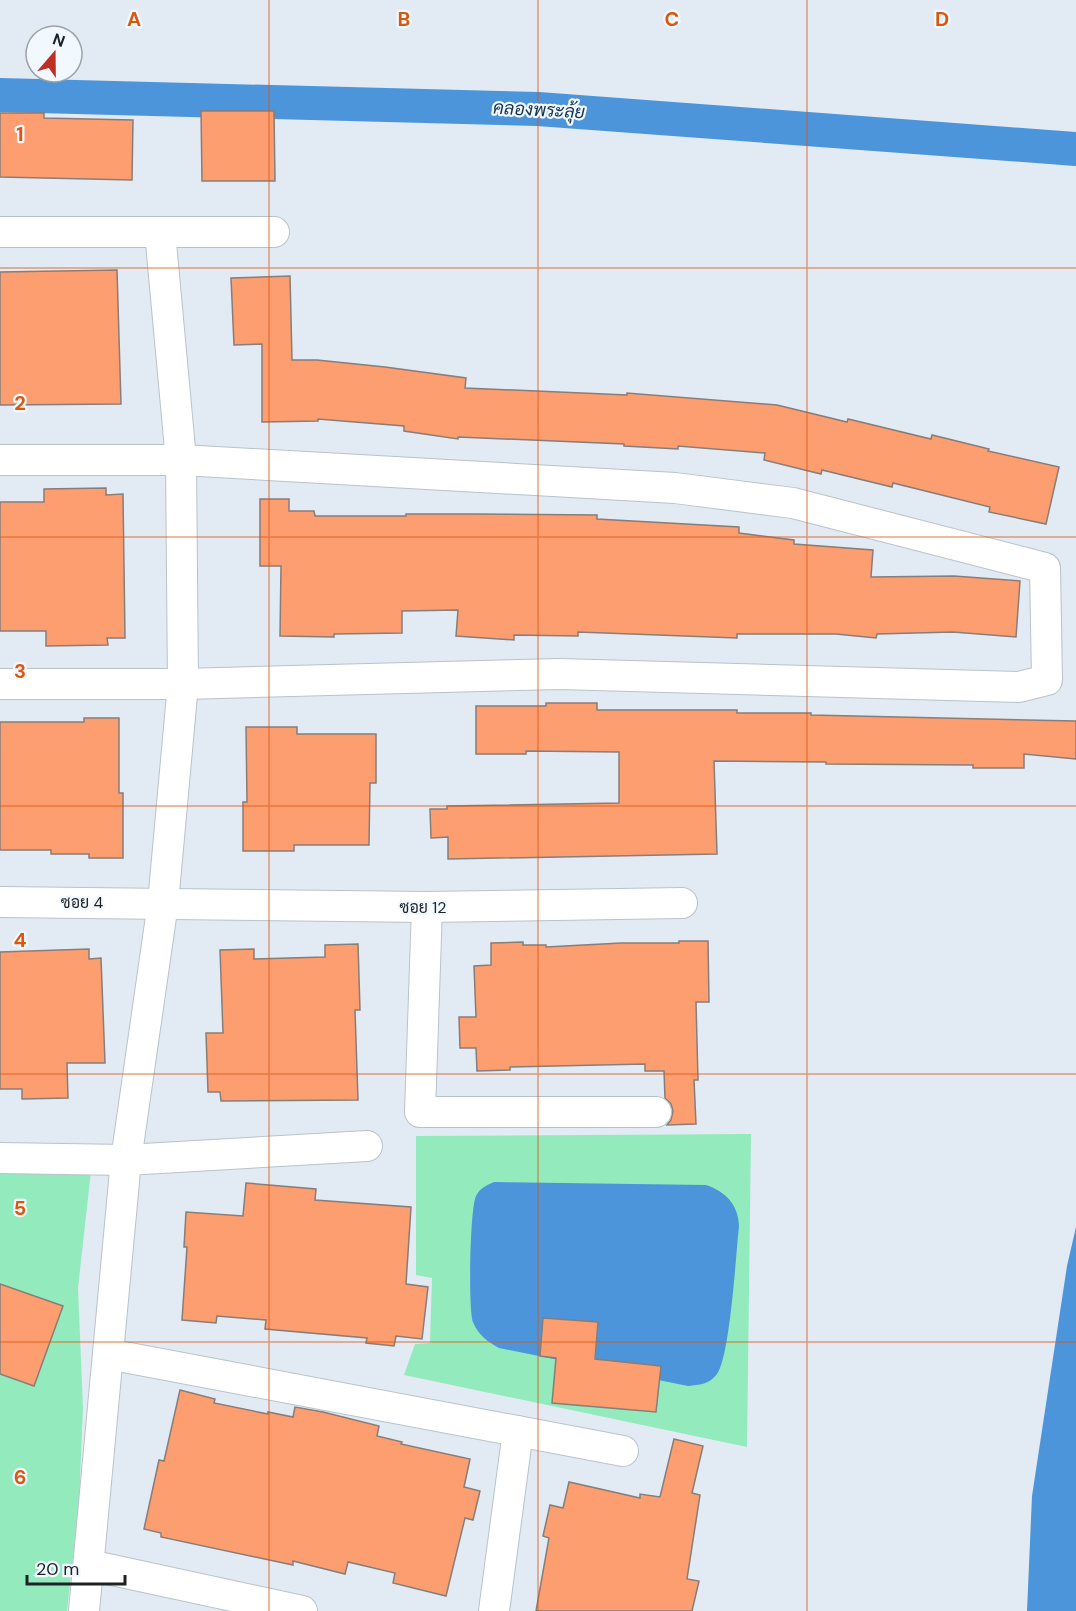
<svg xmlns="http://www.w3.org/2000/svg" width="1076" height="1611" viewBox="0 0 1076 1611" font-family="'DM Sans',Sarabun,sans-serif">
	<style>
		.green { fill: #93eabc }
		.water { fill: #4c95db }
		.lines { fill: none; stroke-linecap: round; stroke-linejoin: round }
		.canal { stroke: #4c95db; stroke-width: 34 }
		.building { fill: #fd9e71; stroke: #877d79; stroke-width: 1.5 }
		.minor-casing { stroke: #bac2c9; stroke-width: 32 }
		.minor { stroke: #fff; stroke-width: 30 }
		.grid { fill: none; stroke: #de560d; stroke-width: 1.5; stroke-opacity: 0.55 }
		.labels { text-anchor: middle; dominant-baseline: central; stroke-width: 4.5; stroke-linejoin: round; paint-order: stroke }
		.street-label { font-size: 16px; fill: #1f2224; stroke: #f1f8fe }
		.water-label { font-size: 18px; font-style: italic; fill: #153350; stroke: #f1f8fe }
		.grid-label { font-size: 20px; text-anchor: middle; font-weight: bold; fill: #de560d; stroke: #f1f8fe; stroke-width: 4.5; stroke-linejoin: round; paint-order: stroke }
	</style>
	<rect width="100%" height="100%" fill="#e2ebf3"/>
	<g class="green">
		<path d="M 751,1134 L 747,1447 L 404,1375 L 415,1344 L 430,1343 L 432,1278 L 416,1275 L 416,1136 Z"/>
		<path d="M 0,1170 L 91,1171 L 78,1288 L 83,1408 L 79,1502 L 67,1611 L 0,1611 Z"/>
	</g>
	<g class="water">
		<path d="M 494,1182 L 706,1185 C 726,1192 738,1204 739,1226 C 736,1253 730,1357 717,1374 C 710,1384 699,1385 688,1386 L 499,1348 C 487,1341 478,1335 473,1322 C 468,1309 470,1208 476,1196 C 480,1188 487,1185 494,1182 Z"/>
		<path d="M 1076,1227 L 1076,1611 L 1027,1611 L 1032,1496 L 1067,1266 Z"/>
	</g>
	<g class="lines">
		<path class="canal" d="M 0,95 L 538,109 L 1076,149"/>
	</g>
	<g class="building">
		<path d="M 201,111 L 274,111 L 275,181 L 202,181 Z"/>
		<path d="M 0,113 L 44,113 L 44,118 L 133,120 L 132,180 L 0,177 Z"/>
		<path d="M 117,270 L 121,404 L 0,405 L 0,272 Z"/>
		<path d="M 290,276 L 292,360 L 317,360 L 385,367 L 466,378 L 465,388 L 627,395 L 627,393 L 777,405 L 847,422 L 848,419 L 931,439 L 932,435 L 989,449 L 988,451 L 1059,467 L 1046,524 L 989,512 L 990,507 L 893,483 L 892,487 L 822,470 L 821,474 L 764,460 L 765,453 L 678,446 L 678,449 L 624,446 L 624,444 L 458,437 L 458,439 L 404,431 L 404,426 L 318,419 L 318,421 L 262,422 L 262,344 L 234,345 L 231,278 Z"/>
		<path d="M 106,488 L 106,495 L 123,494 L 125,638 L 107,638 L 108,645 L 46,646 L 46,631 L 0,631 L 0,502 L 44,502 L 44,489 Z"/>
		<path d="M 260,499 L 289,499 L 289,511 L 314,511 L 315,516 L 406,516 L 406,514 L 476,514 L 597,515 L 597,519 L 739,527 L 739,533 L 794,540 L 794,544 L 873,550 L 871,577 L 954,576 L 1020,581 L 1016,637 L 953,632 L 877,634 L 876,638 L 836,634 L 737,634 L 737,638 L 578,632 L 578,636 L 514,635 L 514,640 L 456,636 L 458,610 L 402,611 L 402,633 L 334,634 L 334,637 L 280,636 L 281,566 L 260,566 Z"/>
		<path d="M 546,703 L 597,703 L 597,710 L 737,710 L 737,713 L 811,713 L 811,715 L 1076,721 L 1076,759 L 1024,754 L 1024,768 L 973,768 L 973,765 L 826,764 L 826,762 L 714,761 L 717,854 L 448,859 L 448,837 L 431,838 L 430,809 L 447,809 L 447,806 L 619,803 L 619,752 L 526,751 L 526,754 L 476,754 L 476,706 L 546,706 Z"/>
		<path d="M 84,718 L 119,718 L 119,793 L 123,793 L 123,858 L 89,858 L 89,854 L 51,854 L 51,850 L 0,850 L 0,722 L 84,722 Z"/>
		<path d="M 246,727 L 297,727 L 297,734 L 376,734 L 376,783 L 370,783 L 369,845 L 294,845 L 294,851 L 243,851 L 243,802 L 247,802 Z"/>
		<path d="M 679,941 L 708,941 L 709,1002 L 696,1002 L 698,1080 L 694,1080 L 696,1124 L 667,1125 L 671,1120 L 673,1111 L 671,1104 L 665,1098 L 664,1071 L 645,1071 L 645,1064 L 510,1067 L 510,1070 L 477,1071 L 476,1048 L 460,1048 L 459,1017 L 476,1017 L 474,966 L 491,965 L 491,943 L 523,942 L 523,945 L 546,945 L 546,947 L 621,943 L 679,943 Z"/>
		<path d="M 358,944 L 360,1010 L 355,1010 L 358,1100 L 221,1101 L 220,1092 L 208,1092 L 206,1033 L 223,1033 L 220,950 L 254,949 L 254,959 L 325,957 L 325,945 Z"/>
		<path d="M 89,949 L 89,959 L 101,958 L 105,1063 L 67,1063 L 68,1098 L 22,1099 L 22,1089 L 0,1089 L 0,952 Z"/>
		<path d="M 246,1183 L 316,1189 L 315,1200 L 411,1207 L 406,1284 L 428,1287 L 422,1339 L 396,1336 L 394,1346 L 366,1343 L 367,1338 L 265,1329 L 266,1320 L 217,1316 L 216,1323 L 182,1320 L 187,1247 L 184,1247 L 186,1212 L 243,1216 Z"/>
		<path d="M 0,1284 L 63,1306 L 34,1386 L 0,1374 Z"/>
		<path d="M 543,1318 L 598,1322 L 595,1359 L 661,1366 L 656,1412 L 552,1403 L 556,1358 L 540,1356 Z"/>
		<path d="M 180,1390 L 215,1399 L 214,1403 L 268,1414 L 268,1412 L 293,1417 L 295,1407 L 323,1412 L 379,1426 L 377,1436 L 402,1442 L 401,1444 L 470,1459 L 464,1487 L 480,1491 L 473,1520 L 465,1518 L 446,1596 L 393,1583 L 395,1573 L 348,1562 L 345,1574 L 293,1561 L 293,1565 L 161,1537 L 161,1533 L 144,1529 L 159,1460 L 164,1461 Z"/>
		<path d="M 674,1439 L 703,1446 L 692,1493 L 700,1495 L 687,1579 L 699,1581 L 692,1611 L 536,1611 L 549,1538 L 543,1536 L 550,1505 L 563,1508 L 569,1482 L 640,1498 L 640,1494 L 660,1497 Z"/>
	</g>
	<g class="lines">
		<g class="minor-casing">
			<g id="minor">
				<path d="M 0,232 L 274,232"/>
				<path d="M 0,460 L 181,460 L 675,488 L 793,503 L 1045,568 L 1047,680 L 1019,687 L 559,674 L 183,684 L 0,684"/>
				<path d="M 0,902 L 427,907 L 682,903"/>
				<path d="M 427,907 L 420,1112 L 656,1112"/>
				<path d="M 0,1158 L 126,1160 L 367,1146"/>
				<path d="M 108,1354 L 623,1451"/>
				<path d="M 89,1565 L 302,1611"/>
				<path d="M 84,1611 L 126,1160 L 163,903 L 183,684 L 181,460 L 160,232"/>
				<path d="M 494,1611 L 518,1431"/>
			</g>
		</g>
		<use href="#minor" class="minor"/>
	</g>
	<path class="grid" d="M 269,0 L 269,1611M 538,0 L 538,1611M 807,0 L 807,1611M 0,268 L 1076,268M 0,537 L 1076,537M 0,806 L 1076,806M 0,1074 L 1076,1074M 0,1342 L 1076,1342"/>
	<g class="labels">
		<g class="street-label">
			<text x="82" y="902">ซอย 4</text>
			<text x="423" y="907">ซอย 12</text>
		</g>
		<g class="water-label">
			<text transform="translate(539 110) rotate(3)">คลองพระลุ้ย</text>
		</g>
	</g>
	<g class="grid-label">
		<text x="134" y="26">A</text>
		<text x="404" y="26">B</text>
		<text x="672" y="26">C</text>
		<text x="942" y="26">D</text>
		<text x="20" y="141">1</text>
		<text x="20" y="410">2</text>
		<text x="20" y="678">3</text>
		<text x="20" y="947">4</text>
		<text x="20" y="1215">5</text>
		<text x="20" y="1484">6</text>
	</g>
	<g transform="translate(54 54) rotate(20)"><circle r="28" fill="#f1f8fe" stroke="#9da2a7" stroke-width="1.5"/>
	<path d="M0-4.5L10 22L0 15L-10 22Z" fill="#bc2f24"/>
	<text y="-9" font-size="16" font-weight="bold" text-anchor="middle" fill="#1f2224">N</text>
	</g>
	<path d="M27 1575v9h98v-9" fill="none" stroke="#1f2224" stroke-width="3"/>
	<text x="36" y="1575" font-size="18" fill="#1f2224" stroke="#f1f8fe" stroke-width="4.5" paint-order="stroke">20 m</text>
</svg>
